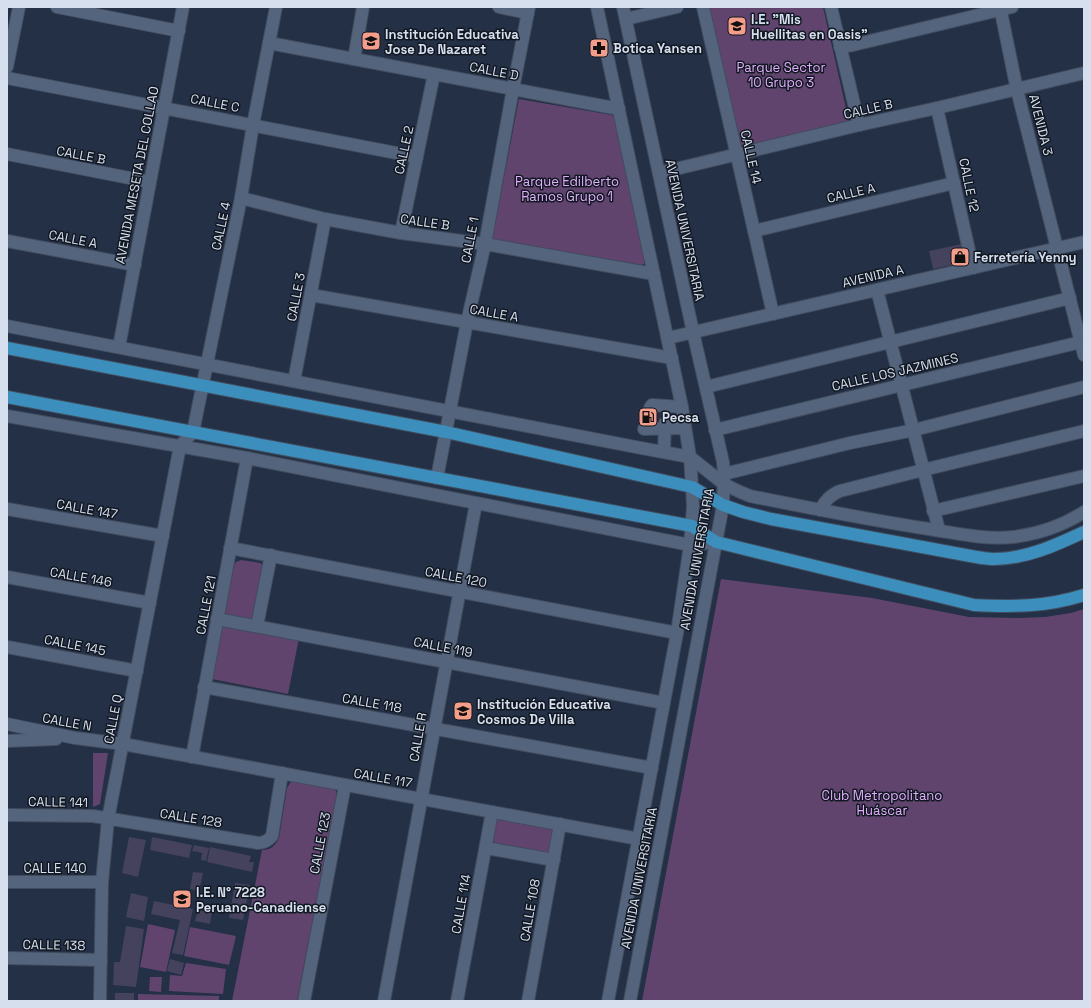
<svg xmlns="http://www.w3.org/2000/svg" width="1091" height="1008" viewBox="0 0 1091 1008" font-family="'Space Grotesk',sans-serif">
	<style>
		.green { fill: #60446e }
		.building { fill: #44425c }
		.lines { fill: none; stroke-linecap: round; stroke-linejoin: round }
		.minor-tunnel { stroke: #3e4a5f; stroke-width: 12; stroke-dasharray: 12 6; stroke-linecap: butt }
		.minor-casing { stroke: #414c5e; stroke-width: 14 }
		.major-casing { stroke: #414c5e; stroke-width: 14 }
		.minor { stroke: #55647d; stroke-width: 12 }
		.major { stroke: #3c8fbc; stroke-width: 12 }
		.labels { text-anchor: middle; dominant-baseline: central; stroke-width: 3; stroke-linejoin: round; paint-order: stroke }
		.poi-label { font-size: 13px; font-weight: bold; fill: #d6dfee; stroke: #121822; text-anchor: start }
		.park-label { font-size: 13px; fill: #e2affc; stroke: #121822 }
		.street-label { font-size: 13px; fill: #d6dfee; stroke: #121822 }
	</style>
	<rect width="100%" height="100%" fill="#233046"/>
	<g class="green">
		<path d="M 708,7 L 823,7 L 850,126 L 740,151 Z"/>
		<path d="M 519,99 L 612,115 L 616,119 L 645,261 L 644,264 L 641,265 L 492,240 Z"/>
		<path d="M 241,560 L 260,563 L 264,566 L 253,621 L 226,617 L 225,614 L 234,565 L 236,562 Z"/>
		<path d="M 721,579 L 872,598 L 969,617 L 1019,618 L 1045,617 L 1071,613 L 1084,609 L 1084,1001 L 642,1001 Z"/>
		<path d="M 223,623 L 299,638 L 288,694 L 212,679 Z"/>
		<path d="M 93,753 L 108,753 L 100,804 L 93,807 Z"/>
		<path d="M 293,780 L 334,789 L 336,791 L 337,795 L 297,1001 L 232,1001 L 262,850 C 271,850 275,846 279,838 L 287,788 L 290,783 Z"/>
		<path d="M 498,818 L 552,827 L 554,831 L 550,850 L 548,853 L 496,845 L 492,839 L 496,820 Z"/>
		<path d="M 148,924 L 175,930 L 166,972 L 140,967 Z"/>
		<path d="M 190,927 L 236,936 L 229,965 L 184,956 Z"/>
		<path d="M 186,963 L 226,969 L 223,994 L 169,991 L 170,975 L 182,976 Z"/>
		<path d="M 150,977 L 162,977 L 161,992 L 149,991 Z"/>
		<path d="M 138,994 L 219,996 L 219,1001 L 138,1001 Z"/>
	</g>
	<g class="building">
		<path d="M 962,244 L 966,262 L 933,269 L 929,251 Z"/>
		<path d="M 646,407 L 653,409 L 649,426 L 642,425 Z"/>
		<path d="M 661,414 L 668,414 L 667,423 L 661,423 Z"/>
		<path d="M 129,837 L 146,840 L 138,877 L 122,873 Z"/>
		<path d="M 152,837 L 192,845 L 189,858 L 150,850 Z"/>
		<path d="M 194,845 L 209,848 L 206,861 L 201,860 L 202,853 L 192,851 Z"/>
		<path d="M 210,847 L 251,856 L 249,862 L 254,862 L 252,872 L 207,862 Z"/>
		<path d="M 193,872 L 203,873 L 199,891 L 190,889 Z"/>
		<path d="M 235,883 L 250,885 L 243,920 L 229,918 Z"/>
		<path d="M 131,893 L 148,897 L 144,921 L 126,917 Z"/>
		<path d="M 154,901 L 193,909 L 183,955 L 172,953 L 180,920 L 151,914 Z"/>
		<path d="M 198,910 L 212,913 L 210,924 L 195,921 Z"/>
		<path d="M 126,926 L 144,929 L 136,987 L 113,985 L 114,962 L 120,962 Z"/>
		<path d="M 170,959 L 184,963 L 181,975 L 167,971 Z"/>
		<rect x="115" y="993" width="19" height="8"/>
	</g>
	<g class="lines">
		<path class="minor-tunnel" d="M 645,425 L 650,408"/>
		<g class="minor-casing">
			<g id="minor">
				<path d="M 57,7 L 179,31"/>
				<path d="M 499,7 L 528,13"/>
				<path d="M 597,7 L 682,407 L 690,457 L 692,487 L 693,507 L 690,545 L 677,633 L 608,1001"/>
				<path d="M 623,7 L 693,332 L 723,462 L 724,474 L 723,505 L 630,1001"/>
				<path d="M 703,7 L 773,314"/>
				<path d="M 831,7 L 859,125"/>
				<path d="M 1000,7 L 1017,90 L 1084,355"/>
				<path d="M 626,19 L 677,7"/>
				<path d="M 269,43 L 619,109"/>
				<path d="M 840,47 L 853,45 L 1012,7"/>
				<path d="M 354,59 L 363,7"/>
				<path d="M 7,67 L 19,7"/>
				<path d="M 7,78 L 417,157"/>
				<path d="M 937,108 L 973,268"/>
				<path d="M 7,154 L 150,182"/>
				<path d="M 659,173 L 859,125 L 937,108 L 1084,73"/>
				<path d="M 241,198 L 325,219 L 401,233 L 485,244 L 654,274"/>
				<path d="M 754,231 L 954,183"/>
				<path d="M 401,233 L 434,74"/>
				<path d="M 7,241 L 135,265"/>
				<path d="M 877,290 L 939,530"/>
				<path d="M 311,295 L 672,358"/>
				<path d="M 7,326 L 641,448 L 690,457 L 724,484 L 738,491 L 750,496 C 810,508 869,520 929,529 C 956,533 985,540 1013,537 C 1038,534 1062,526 1084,512"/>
				<path d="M 668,338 L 1084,242"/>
				<path d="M 119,347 L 183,7"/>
				<path d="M 294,381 L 325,219"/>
				<path d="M 706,387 L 1070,298"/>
				<path d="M 650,408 L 652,405 L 682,407"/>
				<path d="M 7,416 L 247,458 L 690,545 L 716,542"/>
				<path d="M 644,429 L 685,428"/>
				<path d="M 715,430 L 1081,342"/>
				<path d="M 664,452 L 665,423"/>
				<path d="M 724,474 L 850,443 L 914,430 L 1084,387"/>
				<path d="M 437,478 L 467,322 L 485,244 L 513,89 L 529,7"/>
				<path d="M 7,509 L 163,536"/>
				<path d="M 820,510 C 825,501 830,495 840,491 L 923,470 L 1084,431"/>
				<path d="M 933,511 L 1084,476"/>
				<path d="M 230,548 L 677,633"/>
				<path d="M 7,577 L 150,603"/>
				<path d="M 217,619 L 664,703"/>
				<path d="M 257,626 L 271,555"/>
				<path d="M 7,647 L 137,671"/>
				<path d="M 204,687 L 652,768"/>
				<path d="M 7,724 L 75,738 L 123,744 L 639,839"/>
				<path d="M 7,741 L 56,739"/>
				<path d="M 192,757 L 247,458"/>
				<path d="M 7,815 L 93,816 L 258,843 C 264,843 268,841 272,836 L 282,773"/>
				<path d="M 486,848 L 554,860"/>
				<path d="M 7,882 L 102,882"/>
				<path d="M 7,958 L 101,960"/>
				<path d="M 100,1001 L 102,882 L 108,819 L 180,446 L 193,432 L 241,198 L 253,125 L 276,7"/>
				<path d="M 304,1001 L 345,785"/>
				<path d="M 384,1001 L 476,503"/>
				<path d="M 457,1001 L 492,812"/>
				<path d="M 528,1001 L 560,824"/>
			</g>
		</g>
		<g class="major-casing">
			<g id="major">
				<path d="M 7,348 L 446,432 L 692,487 L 723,505 L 743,512 L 771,519 L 976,557 C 982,558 988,559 994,559 C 1026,559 1056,545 1084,532"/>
				<path d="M 7,397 L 692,526 L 716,542 L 974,605 C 1013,607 1046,607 1084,595"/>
			</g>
		</g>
		<use href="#minor" class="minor"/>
		<use href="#major" class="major"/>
	</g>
	<defs>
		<g id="school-square" transform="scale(1)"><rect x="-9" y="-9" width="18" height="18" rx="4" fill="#f49e89" stroke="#121822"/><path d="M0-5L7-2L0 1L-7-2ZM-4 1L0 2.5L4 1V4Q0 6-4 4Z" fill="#111"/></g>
		<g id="pharmacy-square" transform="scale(1)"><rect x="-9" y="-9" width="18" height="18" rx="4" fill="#f49e89" stroke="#121822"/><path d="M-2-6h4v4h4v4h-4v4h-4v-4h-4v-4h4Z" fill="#111"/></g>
		<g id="shop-square" transform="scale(1)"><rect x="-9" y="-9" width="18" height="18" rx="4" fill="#f49e89" stroke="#121822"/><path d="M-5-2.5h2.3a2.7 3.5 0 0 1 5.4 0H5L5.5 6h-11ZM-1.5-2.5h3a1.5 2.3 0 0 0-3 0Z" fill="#111"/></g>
		<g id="fuel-square" transform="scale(1)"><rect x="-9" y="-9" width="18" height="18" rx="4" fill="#f49e89" stroke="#121822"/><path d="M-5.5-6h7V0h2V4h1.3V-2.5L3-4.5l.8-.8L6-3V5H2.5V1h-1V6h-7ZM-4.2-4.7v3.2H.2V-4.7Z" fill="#111"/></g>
	</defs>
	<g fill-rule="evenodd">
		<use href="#school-square" x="737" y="26"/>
		<use href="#school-square" x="371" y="41"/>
		<use href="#pharmacy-square" x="599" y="48"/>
		<use href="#shop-square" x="960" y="257"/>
		<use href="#fuel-square" x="648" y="417"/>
		<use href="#school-square" x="463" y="711"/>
		<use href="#school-square" x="182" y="899"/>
	</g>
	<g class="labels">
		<g class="poi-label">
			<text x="751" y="19">I.E. "Mis<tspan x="751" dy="15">Huellitas en Oasis"</tspan></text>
			<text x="385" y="34">Institución Educativa<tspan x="385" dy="15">Jose De Nazaret</tspan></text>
			<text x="613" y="48">Botica Yansen</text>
			<text x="974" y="257">Ferretería Yenny</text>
			<text x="662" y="417">Pecsa</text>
			<text x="477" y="704">Institución Educativa<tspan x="477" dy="15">Cosmos De Villa</tspan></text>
			<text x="196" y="892">I.E. N° 7228<tspan x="196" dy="15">Peruano-Canadiense</tspan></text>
		</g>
		<g class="park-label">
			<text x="781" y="67">Parque Sector<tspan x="781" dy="15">10 Grupo 3</tspan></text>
			<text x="567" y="181">Parque Edilberto<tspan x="567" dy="15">Ramos Grupo 1</tspan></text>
			<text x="882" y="795">Club Metropolitano<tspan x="882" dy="15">Huáscar</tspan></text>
		</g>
		<g class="street-label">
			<text transform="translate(494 71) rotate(11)">CALLE D</text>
			<text transform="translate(215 103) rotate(11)">CALLE C</text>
			<text transform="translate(868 109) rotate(-13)">CALLE B</text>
			<text transform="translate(1041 125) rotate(76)">AVENIDA 3</text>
			<text transform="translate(404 150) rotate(-78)">CALLE 2</text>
			<text transform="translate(81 155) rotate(11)">CALLE B</text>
			<text transform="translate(751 157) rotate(77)">CALLE 14</text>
			<text transform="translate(137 175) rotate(-79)">AVENIDA MESETA DEL COLLAO</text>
			<text transform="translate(969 185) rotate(78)">CALLE 12</text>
			<text transform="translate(851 193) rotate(-13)">CALLE A</text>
			<text transform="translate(425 222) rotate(8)">CALLE B</text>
			<text transform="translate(221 226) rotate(-78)">CALLE 4</text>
			<text transform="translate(685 230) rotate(78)">AVENIDA UNIVERSITARIA</text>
			<text transform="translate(73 239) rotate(11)">CALLE A</text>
			<text transform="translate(470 240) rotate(-79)">CALLE 1</text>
			<text transform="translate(873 276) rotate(-13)">AVENIDA A</text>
			<text transform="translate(296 297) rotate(-79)">CALLE 3</text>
			<text transform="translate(494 313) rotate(10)">CALLE A</text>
			<text transform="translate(895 372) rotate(-13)">CALLE LOS JAZMINES</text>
			<text transform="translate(87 509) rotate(10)">CALLE 147</text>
			<text transform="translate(697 559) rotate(-80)">AVENIDA UNIVERSITARIA</text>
			<text transform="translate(81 577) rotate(10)">CALLE 146</text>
			<text transform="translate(456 577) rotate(11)">CALLE 120</text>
			<text transform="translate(206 605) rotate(-79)">CALLE 121</text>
			<text transform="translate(75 645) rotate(11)">CALLE 145</text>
			<text transform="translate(443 647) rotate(11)">CALLE 119</text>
			<text transform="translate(372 703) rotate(10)">CALLE 118</text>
			<text transform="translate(113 719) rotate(-79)">CALLE Q</text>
			<text transform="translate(67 722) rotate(10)">CALLE N</text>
			<text transform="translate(418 737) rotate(-80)">CALLE R</text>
			<text transform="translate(383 778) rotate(10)">CALLE 117</text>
			<text transform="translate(58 802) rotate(1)">CALLE 141</text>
			<text transform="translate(191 818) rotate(9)">CALLE 128</text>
			<text transform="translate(320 843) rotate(-79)">CALLE 123</text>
			<text x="55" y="868">CALLE 140</text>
			<text transform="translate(639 878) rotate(-79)">AVENIDA UNIVERSITARIA</text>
			<text transform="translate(461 904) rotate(-80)">CALLE 114</text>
			<text transform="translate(530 910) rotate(-80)">CALLE 108</text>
			<text transform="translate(54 945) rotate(1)">CALLE 138</text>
		</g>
	</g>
	<rect width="1091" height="1008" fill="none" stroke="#d6dfee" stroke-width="16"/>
</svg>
